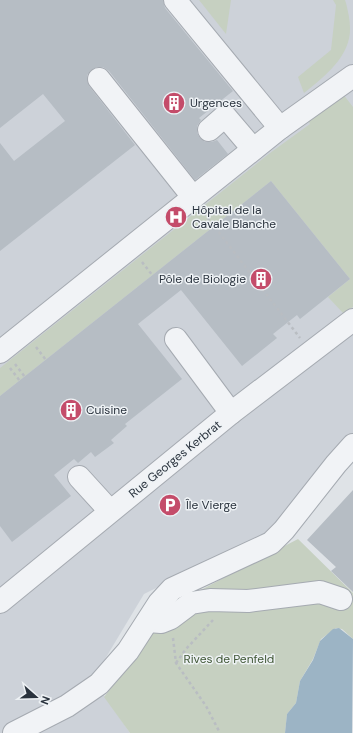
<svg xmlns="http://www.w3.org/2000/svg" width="353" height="733" viewBox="0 0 353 733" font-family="'DM Sans',sans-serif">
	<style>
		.built { fill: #cdd2d9 }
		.green { fill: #c6d0c1 }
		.water { fill: #9cb4c5 }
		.building { fill: #b6bdc4 }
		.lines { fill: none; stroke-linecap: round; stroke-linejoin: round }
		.minor-casing { stroke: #a5aab1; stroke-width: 24 }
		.path { stroke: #b9bdc2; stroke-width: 2.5; stroke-dasharray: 3 3; stroke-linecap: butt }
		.minor { stroke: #f1f3f6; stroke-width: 22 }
		.labels { text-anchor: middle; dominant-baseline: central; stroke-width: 3; stroke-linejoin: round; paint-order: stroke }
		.poi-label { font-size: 12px; fill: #29323d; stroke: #eef2f5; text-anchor: start }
		.street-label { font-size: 12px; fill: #29323d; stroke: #eef2f5 }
		.park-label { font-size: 12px; fill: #415837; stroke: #eef2f5 }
	</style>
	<rect width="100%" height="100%" fill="#dfe3e7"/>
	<path class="built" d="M 0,0 L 353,0 L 353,433 L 338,448 L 271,531 L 144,594 L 93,679 L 130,733 L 0,733 Z"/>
	<g class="green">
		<path d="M 199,0 L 231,0 L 226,34 Z"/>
		<path d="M 333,0 L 345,0 L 346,3 C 348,11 350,20 350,28 C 351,56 324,77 304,93 L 298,77 L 331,50 L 336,5 Z"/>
		<path d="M 343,94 L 353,107 L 353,307 L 343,313 L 328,297 L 350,279 L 271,181 L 0,396 L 0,368 L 270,153 L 310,124 L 308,120 Z"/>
		<path d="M 298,539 L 353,593 L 353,639 L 342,629 L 336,628 L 321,639 L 313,659 L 300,681 L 296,703 L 287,714 L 285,733 L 130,733 L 104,697 L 171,608 L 197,592 Z"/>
	</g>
	<path class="water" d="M 339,628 L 353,639 L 352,733 L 285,733 L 287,714 L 296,703 L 300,681 L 313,660 L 320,641 L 333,629 Z"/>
	<g class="building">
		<path d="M 0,0 L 163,0 L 165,8 L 233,91 L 199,118 L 201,120 L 197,126 L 197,133 L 200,138 L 205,142 L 212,142 L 217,140 L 228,154 L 195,180 L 109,71 L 103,67 L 97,67 L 91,70 L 87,75 L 87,80 L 89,86 L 135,145 L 0,251 L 0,143 L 14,161 L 65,121 L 43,94 L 0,128 Z"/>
		<path d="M 271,181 L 350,279 L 300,319 L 297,315 L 273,334 L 277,338 L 242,366 L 181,290 L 138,324 L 182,379 L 125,424 L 127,426 L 111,440 L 114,443 L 95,457 L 91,452 L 78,463 L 74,459 L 54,475 L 71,496 L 12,542 L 0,526 L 0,396 Z"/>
		<path d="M 353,490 L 353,592 L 331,571 L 336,567 L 307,540 Z"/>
	</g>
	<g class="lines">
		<g class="minor-casing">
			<g id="minor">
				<path d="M 175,0 L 280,128"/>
				<path d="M 99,79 L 193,197"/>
				<path d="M 209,130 L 225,116 L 253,149"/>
				<path d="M 176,339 L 231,413"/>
				<path d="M 0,352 L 280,128 L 353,76"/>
				<path d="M 79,477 L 110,511"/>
				<path d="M 0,602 L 231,413 L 353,320"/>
				<path d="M 148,621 L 161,622 L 171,618 L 191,603 L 210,600 L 248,601 L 320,592 L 341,599"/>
				<path d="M 14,733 L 67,706 L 99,684 L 128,651 L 159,603 L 172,589 L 271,543 L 284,530 L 336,464 L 353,445"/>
			</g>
		</g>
		<g class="path">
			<path d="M 204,213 L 300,338"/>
			<path d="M 142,262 L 153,276"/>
			<path d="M 36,347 L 46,360"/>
			<path d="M 15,364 L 25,377"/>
			<path d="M 10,368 L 20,381"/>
			<path d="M 173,638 L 176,663 L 206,706 L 220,733"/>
			<path d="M 176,663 L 186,649 L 213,620"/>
		</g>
		<use href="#minor" class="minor"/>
	</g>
	<defs>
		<g id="building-disc" transform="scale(1.15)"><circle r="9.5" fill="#c44c6a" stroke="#eef2f5"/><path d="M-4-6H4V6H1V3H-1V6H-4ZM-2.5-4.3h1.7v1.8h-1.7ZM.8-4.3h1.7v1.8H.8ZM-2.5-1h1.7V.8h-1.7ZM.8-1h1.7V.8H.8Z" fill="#fff"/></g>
		<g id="hospital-disc" transform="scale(1.15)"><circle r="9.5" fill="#c44c6a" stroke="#eef2f5"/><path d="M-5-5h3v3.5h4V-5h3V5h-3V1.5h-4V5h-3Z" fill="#fff"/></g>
		<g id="parking-disc" transform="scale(1.15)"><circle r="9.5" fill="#c44c6a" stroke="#eef2f5"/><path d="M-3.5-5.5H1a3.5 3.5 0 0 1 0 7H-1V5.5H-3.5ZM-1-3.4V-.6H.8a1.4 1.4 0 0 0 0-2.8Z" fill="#fff"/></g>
	</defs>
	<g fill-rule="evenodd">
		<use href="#building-disc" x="174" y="103"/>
		<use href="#hospital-disc" x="176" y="217"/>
		<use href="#building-disc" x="261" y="279"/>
		<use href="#building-disc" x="71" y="410"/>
		<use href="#parking-disc" x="170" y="505"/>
	</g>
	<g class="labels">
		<g class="poi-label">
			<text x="190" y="103">Urgences</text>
			<text x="192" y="210">Hôpital de la<tspan x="192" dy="14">Cavale Blanche</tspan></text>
			<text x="246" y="279" text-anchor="end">Pôle de Biologie</text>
			<text x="86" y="410">Cuisine</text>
			<text x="186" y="505">Île Vierge</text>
		</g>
		<g class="street-label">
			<text transform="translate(175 459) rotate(-39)">Rue Georges Kerbrat</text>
		</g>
		<g class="park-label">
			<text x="229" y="659">Rives de Penfeld</text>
		</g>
	</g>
	<g transform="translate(36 697) rotate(110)" stroke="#eef2f5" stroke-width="3" paint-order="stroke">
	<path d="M0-3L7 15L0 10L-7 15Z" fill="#29323d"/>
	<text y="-6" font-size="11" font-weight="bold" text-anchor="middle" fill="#29323d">N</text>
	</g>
</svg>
